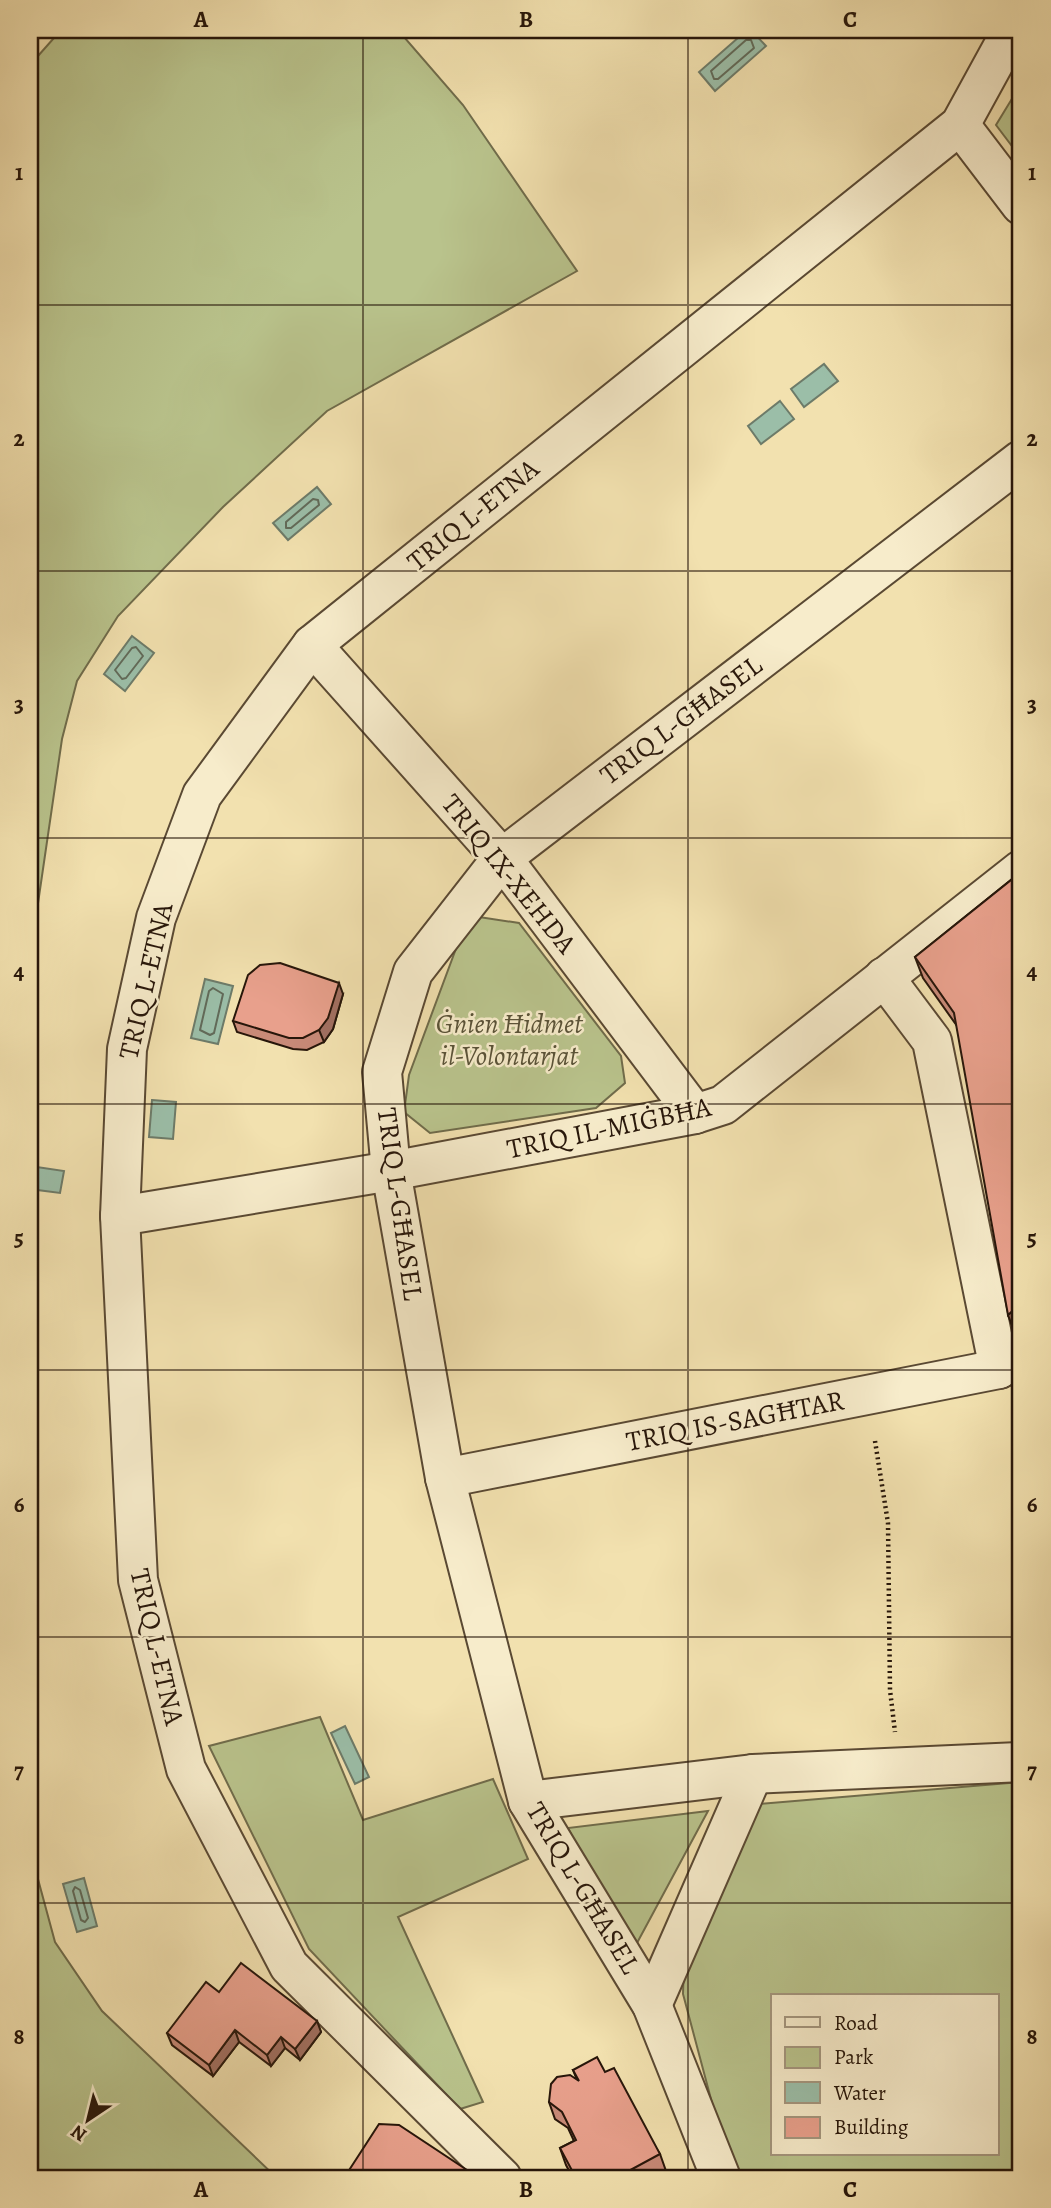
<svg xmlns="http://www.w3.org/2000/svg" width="1051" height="2208" viewBox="0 0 1051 2208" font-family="Alegreya,serif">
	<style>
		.green { fill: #b9c38c; stroke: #706c4b; stroke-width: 2; fill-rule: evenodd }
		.water { fill: #9bbea8; stroke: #6d7b69; stroke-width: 2 }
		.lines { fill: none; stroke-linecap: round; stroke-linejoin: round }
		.shore { stroke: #616a59; stroke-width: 2 }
		.minor-casing { stroke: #5a4933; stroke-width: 42 }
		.path { stroke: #27160a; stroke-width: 4.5; stroke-dasharray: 2 3.5; stroke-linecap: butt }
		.minor { stroke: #f7eccb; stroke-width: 38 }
		.wall { fill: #c88a78; stroke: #27160a; stroke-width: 2 }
		.shaded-wall { fill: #a27062; stroke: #27160a; stroke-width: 2 }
		.building { fill: #e8a08c; stroke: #27160a; stroke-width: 2 }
		.grid { fill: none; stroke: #27160a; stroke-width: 2; stroke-opacity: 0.55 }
		.labels { text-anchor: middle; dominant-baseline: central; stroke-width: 5; stroke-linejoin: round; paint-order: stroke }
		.street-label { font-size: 28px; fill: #27160a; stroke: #f7eccb }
		.park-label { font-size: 28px; font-style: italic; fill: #5a5338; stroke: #f7eccb }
		.neatline { fill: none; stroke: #27160a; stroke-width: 2.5 }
		.grid-label { font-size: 23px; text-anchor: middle; font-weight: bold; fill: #27160a }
	</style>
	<rect width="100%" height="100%" fill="#f2e1af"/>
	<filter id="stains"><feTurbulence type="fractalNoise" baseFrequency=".00286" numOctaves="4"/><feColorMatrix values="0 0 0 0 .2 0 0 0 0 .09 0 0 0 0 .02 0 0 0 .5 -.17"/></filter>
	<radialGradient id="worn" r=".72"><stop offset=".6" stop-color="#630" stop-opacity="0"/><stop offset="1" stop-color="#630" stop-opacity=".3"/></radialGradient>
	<g class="green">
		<path d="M 61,30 L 398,30 L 463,105 L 577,271 L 327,411 L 223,507 L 118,616 L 77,681 L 62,739 L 30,958 L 30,65 Z"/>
		<path d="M 1021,84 L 1021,158 L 996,125 Z"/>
		<path d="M 479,917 L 519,923 L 621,1056 L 625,1083 L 596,1108 L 430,1133 L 404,1112 L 409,1075 L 457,946 Z"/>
		<path d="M 320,1717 L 363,1820 L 493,1779 L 528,1859 L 398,1917 L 483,2102 L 460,2109 L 309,1949 L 209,1746 Z"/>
		<path d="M 1021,1782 L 1021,2178 L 732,2178 L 683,1994 L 685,1929 L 758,1804 ZM 773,1996 L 997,1996 L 997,2154 L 773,2154 Z"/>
		<path d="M 708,1811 L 630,1956 L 568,1828 Z"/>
		<path d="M 30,1834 L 35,1868 L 55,1942 L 102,2011 L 277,2178 L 30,2178 Z"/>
	</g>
	<g class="water">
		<path d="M 747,30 L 751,30 L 766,46 L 715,91 L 699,72 Z"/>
		<path d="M 824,364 L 838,381 L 804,407 L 791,389 Z"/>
		<path d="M 780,401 L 794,419 L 761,444 L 748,426 Z"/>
		<path d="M 317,487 L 331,504 L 288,540 L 273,523 Z"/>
		<path d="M 132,636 L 154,653 L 125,691 L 104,674 Z"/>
		<path d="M 205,979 L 233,986 L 218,1044 L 191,1038 Z"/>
		<path d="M 152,1100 L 176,1102 L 173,1139 L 149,1137 Z"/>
		<path d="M 30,1166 L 64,1171 L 60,1193 L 30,1189 Z"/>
		<path d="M 345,1726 L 369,1777 L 355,1784 L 331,1733 Z"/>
		<path d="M 84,1878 L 97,1926 L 77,1932 L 63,1884 Z"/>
	</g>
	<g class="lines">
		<g class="shore">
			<path d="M 746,40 L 751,40 L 754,48 L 718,79 L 714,79 L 711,71 Z"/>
			<path d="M 313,499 L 318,500 L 319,505 L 291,528 L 286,528 L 286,522 Z"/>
			<path d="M 136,647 L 143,656 L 126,678 L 122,679 L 115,670 L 132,648 Z"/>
			<path d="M 213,988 L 223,994 L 214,1033 L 210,1035 L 200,1030 L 209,991 Z"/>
			<path d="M 75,1887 L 80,1890 L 88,1918 L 85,1922 L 81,1920 L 73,1891 Z"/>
		</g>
		<g class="minor-casing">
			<g id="minor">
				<path d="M 960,125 L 1021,205"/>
				<path d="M 312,645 L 502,858 L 695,1114"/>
				<path d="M 884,977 L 932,1041 L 999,1369"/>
				<path d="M 120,1216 L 391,1171 L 695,1114 L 723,1105 L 1021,870"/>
				<path d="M 445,1478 L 999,1369 L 1021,1356"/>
				<path d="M 528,1801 L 753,1774 L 1021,1762"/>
				<path d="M 652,2005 L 753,1774"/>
				<path d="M 502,2178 L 289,1966 L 186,1769 L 138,1580 L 120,1216 L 127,1049 L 156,918 L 202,795 L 312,645 L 960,125 L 1012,30"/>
				<path d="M 721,2178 L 652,2005 L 528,1801 L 445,1478 L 391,1171 L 382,1072 L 413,972 L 502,858 L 1021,460"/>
			</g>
		</g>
		<path class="path" d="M 875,1441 L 888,1523 L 890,1690 L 895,1732"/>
		<use href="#minor" class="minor"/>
	</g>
	<g class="wall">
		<path d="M 1021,872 L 1016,1336 L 957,1026 L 923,978 L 915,957 Z"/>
		<path d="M 343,994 L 333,1029 L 324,1042 L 307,1050 L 293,1049 L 237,1032 L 233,1021 Z"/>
		<path d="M 219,1992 L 317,2021 L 321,2032 L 300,2060 L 285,2048 L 271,2066 L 239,2042 L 213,2076 L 172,2045 L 167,2033 Z"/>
		<path d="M 573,2070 L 605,2072 L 660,2154 L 666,2171 L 652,2178 L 573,2178 L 566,2165 L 560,2148 L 574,2141 L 568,2128 L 555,2119 L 549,2102 L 577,2080 Z"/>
	</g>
	<g class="shaded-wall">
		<path d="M 339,983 L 343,994 L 333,1029 L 324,1042 L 319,1030 Z"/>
		<path d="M 1021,1303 L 1021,1331 L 1016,1336 L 1008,1315 Z"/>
		<path d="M 317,2021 L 321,2032 L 300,2060 L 295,2049 Z"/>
		<path d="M 235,2030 L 239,2042 L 213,2076 L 209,2065 Z"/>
		<path d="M 281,2037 L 285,2048 L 271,2066 L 267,2055 Z"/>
	</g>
	<g class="building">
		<path d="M 1021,872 L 1021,1303 L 1008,1315 L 954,1013 L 915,957 Z"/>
		<path d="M 280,963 L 339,983 L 328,1018 L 319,1030 L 303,1038 L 289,1038 L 233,1021 L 248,975 L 260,965 Z"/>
		<path d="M 241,1963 L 317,2021 L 295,2049 L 281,2037 L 267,2055 L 235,2030 L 209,2065 L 167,2033 L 206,1982 L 219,1992 Z"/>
		<path d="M 597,2057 L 605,2072 L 614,2068 L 660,2154 L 623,2174 L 625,2178 L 596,2178 L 593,2171 L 580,2178 L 576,2178 L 560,2148 L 576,2140 L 562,2112 L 549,2102 L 551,2084 L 557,2077 L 570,2075 L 579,2081 L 573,2070 Z"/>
		<path d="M 379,2124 L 399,2125 L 473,2174 L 470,2178 L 344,2178 Z"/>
	</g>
	<path class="grid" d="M 363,30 L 363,2178M 688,30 L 688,2178M 30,305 L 1021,305M 30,571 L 1021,571M 30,838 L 1021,838M 30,1104 L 1021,1104M 30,1370 L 1021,1370M 30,1637 L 1021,1637M 30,1903 L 1021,1903"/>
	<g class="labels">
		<g class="street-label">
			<text transform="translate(473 515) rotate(-39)">TRIQ L-ETNA</text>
			<text transform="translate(681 720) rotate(-37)">TRIQ L-GĦASEL</text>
			<text transform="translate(509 874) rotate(51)">TRIQ IX-XEHDA</text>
			<text transform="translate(146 981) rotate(-77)">TRIQ L-ETNA</text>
			<text transform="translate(609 1128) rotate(-12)">TRIQ IL-MIĠBĦA</text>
			<text transform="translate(400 1204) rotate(82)">TRIQ L-GĦASEL</text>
			<text transform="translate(735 1421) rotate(-11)">TRIQ IS-SAGĦTAR</text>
			<text transform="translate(157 1647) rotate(77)">TRIQ L-ETNA</text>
			<text transform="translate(583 1888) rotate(59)">TRIQ L-GĦASEL</text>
		</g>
		<g class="park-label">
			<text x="509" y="1024">Ġnien Ħidmet<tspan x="509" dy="32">il-Volontarjat</tspan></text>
		</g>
	</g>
	<rect width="1051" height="2208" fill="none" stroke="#f2e1af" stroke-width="77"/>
	<rect x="771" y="1994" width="228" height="161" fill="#f7eccb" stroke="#a4967e" stroke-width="2"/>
	<rect x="785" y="2017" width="35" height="10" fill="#f7eccb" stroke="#a4967e" stroke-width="2"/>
	<text x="834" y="2030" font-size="21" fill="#27160a">Road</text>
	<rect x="785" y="2047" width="35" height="21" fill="#b9c38c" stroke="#a4967e" stroke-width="2"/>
	<text x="834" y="2064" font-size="21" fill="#27160a">Park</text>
	<rect x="785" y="2082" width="35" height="21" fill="#9bbea8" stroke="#a4967e" stroke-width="2"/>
	<text x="834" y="2100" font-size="21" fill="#27160a">Water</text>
	<rect x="785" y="2117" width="35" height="21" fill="#e8a08c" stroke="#a4967e" stroke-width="2"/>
	<text x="834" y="2134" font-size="21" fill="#27160a">Building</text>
	<g transform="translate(88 2120) rotate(215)" stroke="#f7eccb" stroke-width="5" paint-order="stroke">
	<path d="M0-5L12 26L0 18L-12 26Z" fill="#27160a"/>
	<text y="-10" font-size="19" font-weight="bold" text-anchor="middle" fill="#27160a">N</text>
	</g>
	<rect x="38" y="38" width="974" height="2132" class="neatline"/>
	<g class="grid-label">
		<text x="201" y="27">A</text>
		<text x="526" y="27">B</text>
		<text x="850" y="27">C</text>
		<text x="19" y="180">1</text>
		<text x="1032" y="180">1</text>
		<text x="19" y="446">2</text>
		<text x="1032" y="446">2</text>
		<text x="19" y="712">3</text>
		<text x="1032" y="712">3</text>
		<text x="19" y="979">4</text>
		<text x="1032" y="979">4</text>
		<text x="19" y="1245">5</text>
		<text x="1032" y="1245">5</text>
		<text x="19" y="1512">6</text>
		<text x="1032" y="1512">6</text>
		<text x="19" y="1778">7</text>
		<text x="1032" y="1778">7</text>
		<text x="19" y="2044">8</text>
		<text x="1032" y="2044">8</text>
		<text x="201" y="2197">A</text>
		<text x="526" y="2197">B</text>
		<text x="850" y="2197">C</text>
	</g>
	<rect width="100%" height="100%" filter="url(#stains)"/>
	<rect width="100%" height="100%" fill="url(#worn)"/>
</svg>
